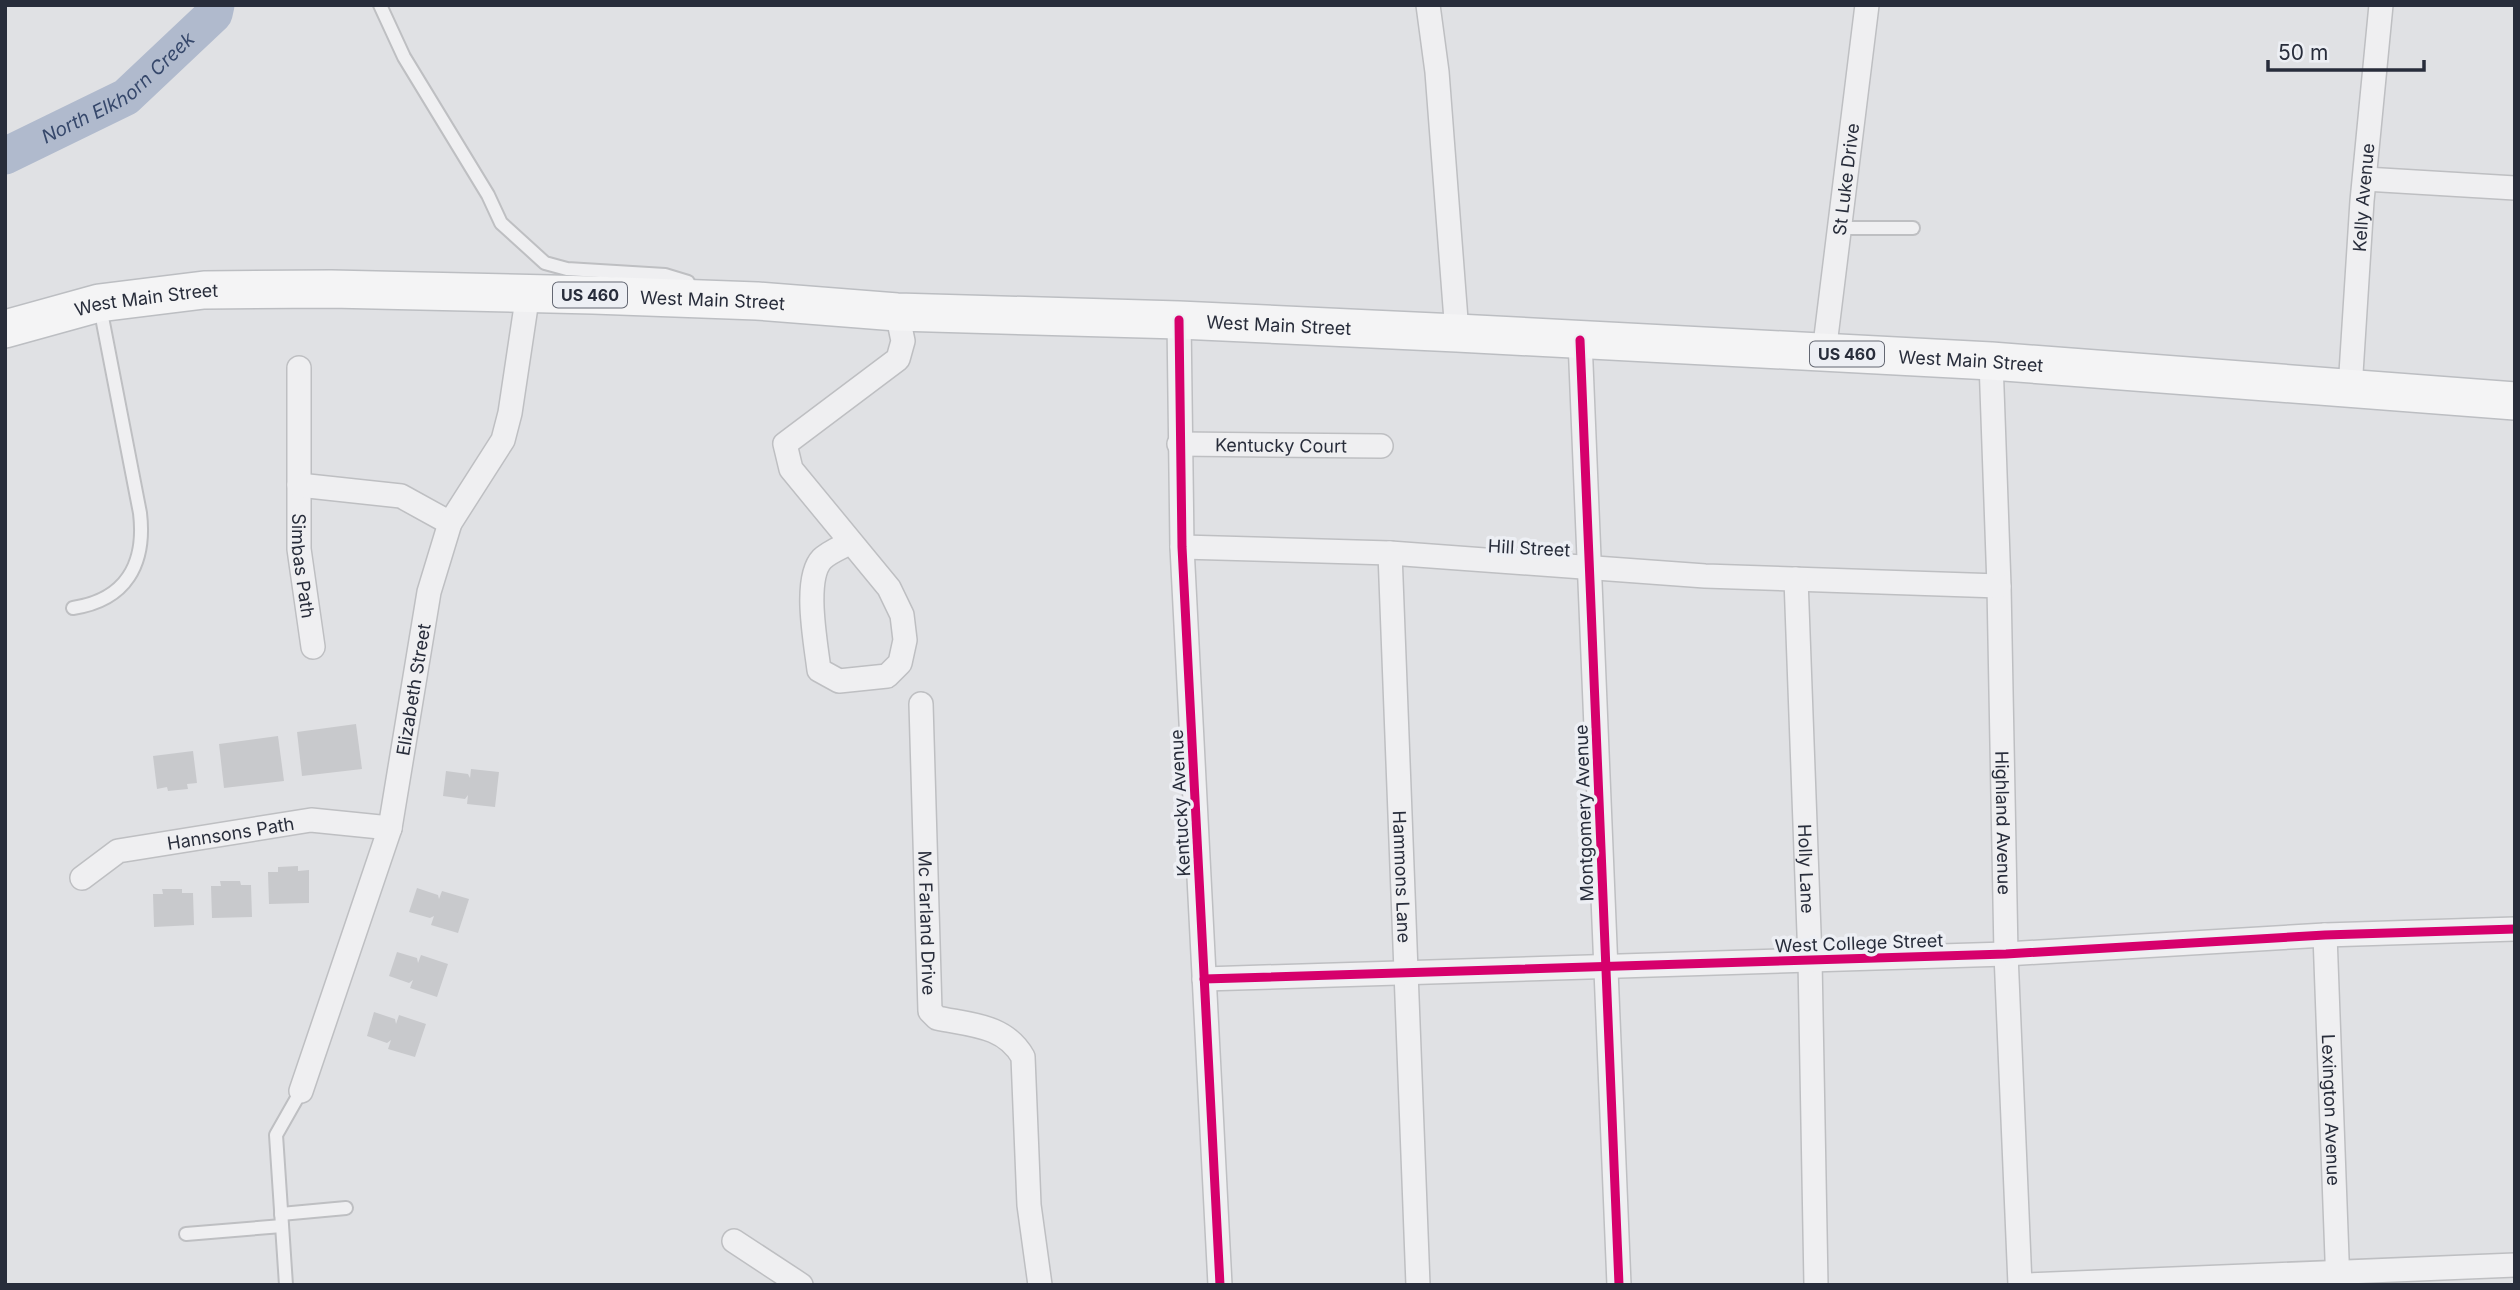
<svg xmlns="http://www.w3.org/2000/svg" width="2520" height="1290" viewBox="0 0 2520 1290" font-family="Inter,sans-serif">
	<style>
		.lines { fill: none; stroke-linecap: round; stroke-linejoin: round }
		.river { stroke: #b0bacd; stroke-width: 37 }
		.building { fill: #c8c9cc }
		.lane-casing { stroke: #bebfc2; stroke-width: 16 }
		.street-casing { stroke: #bebfc2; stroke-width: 26 }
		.primary-casing { stroke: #bcbec2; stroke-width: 40 }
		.lane { stroke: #efeff1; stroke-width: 12 }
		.street { stroke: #efeff1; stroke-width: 23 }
		.primary { stroke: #f4f4f5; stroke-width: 37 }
		.cycleway-casing { stroke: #edeff4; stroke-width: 13 }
		.cycleway { stroke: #d6006c; stroke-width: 9 }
		.labels { text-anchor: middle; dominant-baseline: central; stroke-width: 7; stroke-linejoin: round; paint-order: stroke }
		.shield { fill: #edeff4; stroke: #636772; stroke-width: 2 }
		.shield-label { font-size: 16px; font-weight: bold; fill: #282d3b }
		.street-label { font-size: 18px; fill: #282d3b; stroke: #edeff4 }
		.water-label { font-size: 19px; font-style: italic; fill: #36486b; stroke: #edeff4 }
	</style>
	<rect width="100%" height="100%" fill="#e0e1e4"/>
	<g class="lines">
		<path class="river" id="s1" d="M 5,156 L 126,97 L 214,14 L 216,5"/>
	</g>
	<g class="building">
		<path d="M 356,724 L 362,769 L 302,776 L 297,732 Z"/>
		<path d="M 278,736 L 284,781 L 224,788 L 219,744 Z"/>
		<path d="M 193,751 L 197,783 L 187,784 L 188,789 L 168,791 L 167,787 L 157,789 L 153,756 Z"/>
		<path d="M 471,769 L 499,772 L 495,807 L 467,804 L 468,795 L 465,799 L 443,796 L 446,771 L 468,774 L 470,778 Z"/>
		<path d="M 298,866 L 298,871 L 309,870 L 309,903 L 269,904 L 268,872 L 278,872 L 278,867 Z"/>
		<path d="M 220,881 L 240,881 L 241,885 L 251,885 L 252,917 L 212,918 L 211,886 L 221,886 Z"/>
		<path d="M 417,888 L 438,895 L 439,899 L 442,891 L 469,899 L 458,933 L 431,925 L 434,916 L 430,918 L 409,912 Z"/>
		<path d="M 162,889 L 182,889 L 182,893 L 193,893 L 194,925 L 154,927 L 153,894 L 163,894 Z"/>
		<path d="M 397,952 L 417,958 L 418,963 L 421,955 L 448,964 L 437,997 L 410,988 L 413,980 L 409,983 L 389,976 Z"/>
		<path d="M 374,1012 L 395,1019 L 396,1024 L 399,1015 L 426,1024 L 415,1057 L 388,1049 L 391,1040 L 387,1043 L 367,1036 Z"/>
	</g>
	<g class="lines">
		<g class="lane-casing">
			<g id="lane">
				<path d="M 380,5 L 404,57 L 488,195 L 501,223 L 545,263 L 567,269 L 665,275 L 688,282 L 691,289"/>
				<path d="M 1842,228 L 1913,228"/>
				<path d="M 73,608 C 126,600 146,564 140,513 L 100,307"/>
				<path d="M 281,1214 L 346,1208"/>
				<path d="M 186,1234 L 282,1226"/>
				<path d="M 286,1285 L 276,1135 L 301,1091"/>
			</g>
		</g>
		<g class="street-casing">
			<g id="street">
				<path d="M 1428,5 L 1437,72 L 1457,333"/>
				<path d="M 2365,179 L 2515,188"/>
				<path d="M 1179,320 L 1182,547 L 1220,1285"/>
				<path d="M 1580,340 L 1619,1285"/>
				<path id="s2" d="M 1824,353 L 1867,5"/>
				<path id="s3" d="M 1991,361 L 1999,586 L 2006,954 L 2020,1285"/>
				<path id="s4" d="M 299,368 L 299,549 L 313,647"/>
				<path id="s5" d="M 2350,389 L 2362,201 L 2381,5"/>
				<path id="s6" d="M 1179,444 L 1381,446"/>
				<path d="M 299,485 L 401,496 L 450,523"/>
				<path d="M 851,542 C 842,547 829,552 822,559 C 803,579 816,644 819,670 L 839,681 L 887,676 L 900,663 L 905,640 L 902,615 L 889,588 L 791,469 L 785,444 L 898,359 L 903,341 L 897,312"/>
				<path d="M 1182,547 L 1390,553 L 1705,576 L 1999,586"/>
				<path id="s7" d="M 1390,553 L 1418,1285"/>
				<path id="s8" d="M 1796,579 L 1810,960 L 1816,1285"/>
				<path id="s9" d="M 921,704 L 930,1011 L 937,1018 C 971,1025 1005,1025 1023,1057 L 1029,1205 L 1040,1285"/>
				<path id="s10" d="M 82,878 L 118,851 L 311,820 L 390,828"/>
				<path id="s11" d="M 2325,935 L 2338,1285"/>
				<path d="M 1204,979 L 2006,954 L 2325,935 L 2515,929"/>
				<path id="s12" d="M 301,1091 L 390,828 L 429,592 L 450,523 L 503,440 L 510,413 L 528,293"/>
				<path d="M 734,1241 L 801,1285"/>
				<path d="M 2027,1285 L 2515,1265"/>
			</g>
		</g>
		<g class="primary-casing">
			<g id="primary">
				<path id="s13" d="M 5,329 L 99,303 L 204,290 L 331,289 L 593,295 L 757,301 L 897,312 L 1179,320 L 1457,333 L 1991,361 L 2515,401"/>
			</g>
		</g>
		<use href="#lane" class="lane"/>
		<use href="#street" class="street"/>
		<use href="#primary" class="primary"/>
		<g class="cycleway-casing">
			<g id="cycleway">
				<path d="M 1179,320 L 1182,547 L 1220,1285"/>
				<path d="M 1580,340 L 1619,1285"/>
				<path d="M 1204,979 L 2006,954 L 2325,935 L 2515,929"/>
			</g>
		</g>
		<use href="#cycleway" class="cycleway"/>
	</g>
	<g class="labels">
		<g class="shield">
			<rect x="553" y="282.5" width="74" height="25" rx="5"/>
			<rect x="1810" y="341.5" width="74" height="25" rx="5"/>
		</g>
		<g class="shield-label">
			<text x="590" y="295">US 460</text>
			<text x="1847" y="354">US 460</text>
		</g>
		<g class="street-label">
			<text stroke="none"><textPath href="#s2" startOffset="175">St Luke Drive</textPath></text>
			<text stroke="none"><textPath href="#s5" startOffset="192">Kelly Avenue</textPath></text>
			<text stroke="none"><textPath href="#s13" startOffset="145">West Main Street</textPath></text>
			<text stroke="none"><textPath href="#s13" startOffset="712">West Main Street</textPath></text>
			<text stroke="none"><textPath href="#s13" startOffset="1279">West Main Street</textPath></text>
			<text stroke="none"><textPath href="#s13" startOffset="1972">West Main Street</textPath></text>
			<text stroke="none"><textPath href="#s6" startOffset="102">Kentucky Court</textPath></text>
			<text transform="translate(1529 548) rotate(3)">Hill Street</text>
			<text stroke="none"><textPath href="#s4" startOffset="198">Simbas Path</textPath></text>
			<text stroke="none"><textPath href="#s12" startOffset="418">Elizabeth Street</textPath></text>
			<text transform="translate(1180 803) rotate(-93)">Kentucky Avenue</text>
			<text transform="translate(1584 813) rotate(-92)">Montgomery Avenue</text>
			<text stroke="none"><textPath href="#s3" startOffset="462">Highland Avenue</textPath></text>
			<text stroke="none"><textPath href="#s10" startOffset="159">Hannsons Path</textPath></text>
			<text stroke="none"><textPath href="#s8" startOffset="290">Holly Lane</textPath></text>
			<text stroke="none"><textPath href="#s7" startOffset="324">Hammons Lane</textPath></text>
			<text stroke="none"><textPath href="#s9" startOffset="219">Mc Farland Drive</textPath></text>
			<text transform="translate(1859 943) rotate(-2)">West College Street</text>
			<text stroke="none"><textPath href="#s11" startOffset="175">Lexington Avenue</textPath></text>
		</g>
		<g class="water-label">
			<text stroke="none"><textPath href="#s1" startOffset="133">North Elkhorn Creek</textPath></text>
		</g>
	</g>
	<rect width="2520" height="1290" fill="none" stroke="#282d3b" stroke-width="14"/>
	<path d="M2268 60v10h156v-10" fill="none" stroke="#282d3b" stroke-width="3.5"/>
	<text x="2278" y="60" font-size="21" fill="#282d3b" stroke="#edeff4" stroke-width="5" paint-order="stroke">50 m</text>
</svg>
